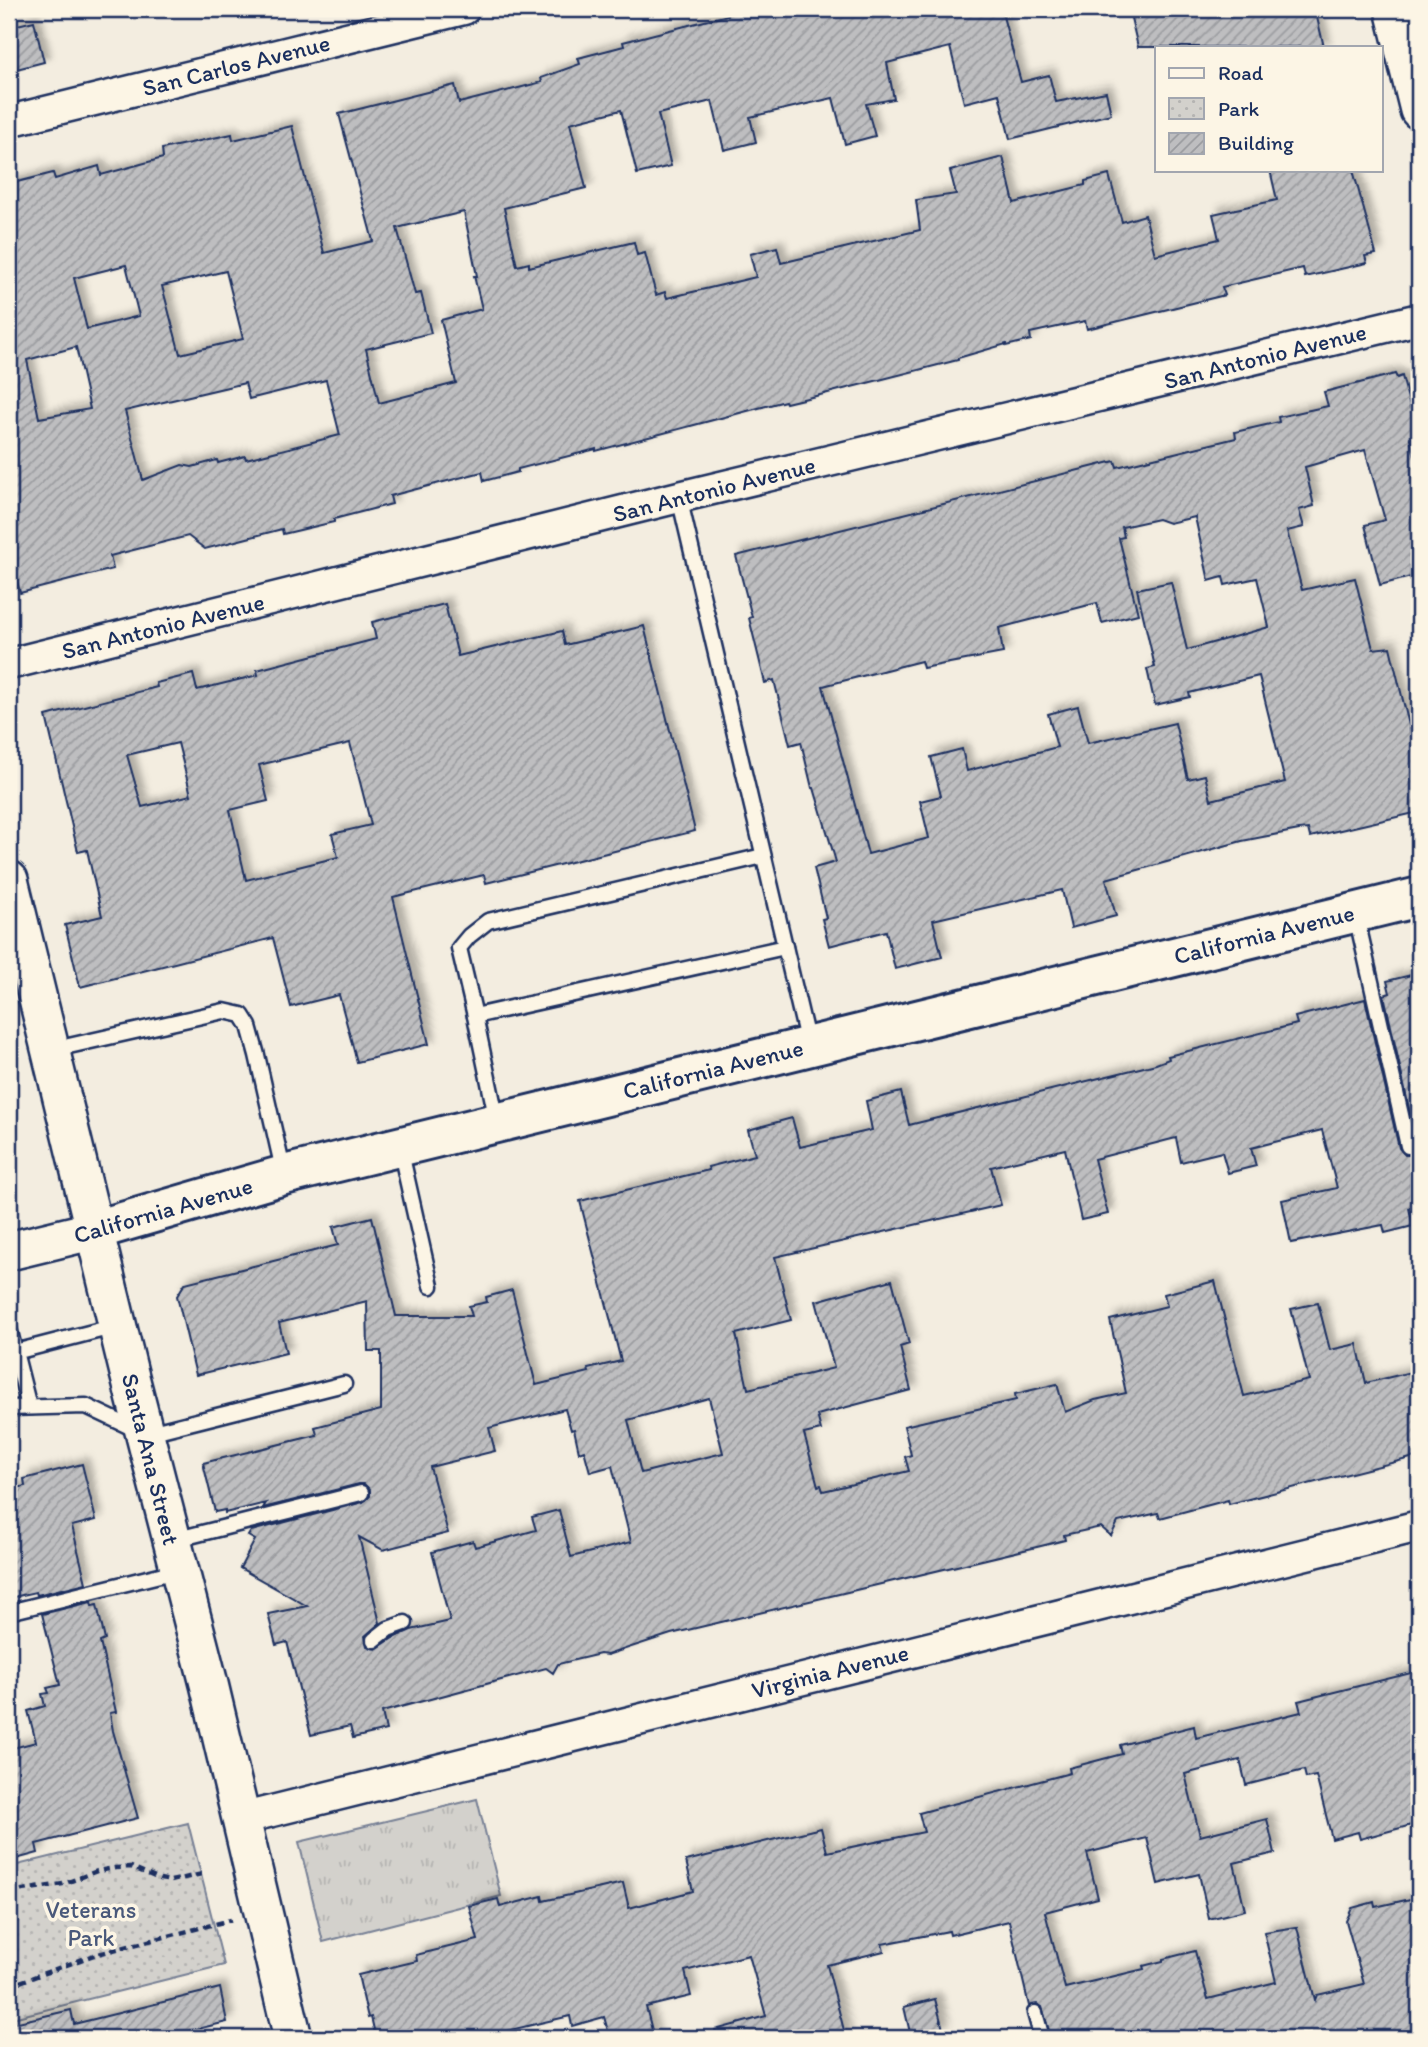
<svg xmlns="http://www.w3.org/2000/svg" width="1428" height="2047" viewBox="0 0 1428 2047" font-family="Itim,sans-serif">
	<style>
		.grass { fill: url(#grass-tufts); stroke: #778095; stroke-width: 2 }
		.park { fill: url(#park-dots); stroke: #778095; stroke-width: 2 }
		.building { fill: url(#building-hatch); stroke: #1b2f5e; stroke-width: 2; fill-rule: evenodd; filter: url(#shadow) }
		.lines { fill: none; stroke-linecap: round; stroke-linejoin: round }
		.service-casing { stroke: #1b2f5e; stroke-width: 19 }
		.minor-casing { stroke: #1b2f5e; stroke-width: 35 }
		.tertiary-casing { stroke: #1b2f5e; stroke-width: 42 }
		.secondary-casing { stroke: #1b2f5e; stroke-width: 44 }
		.path { stroke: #1b2f5e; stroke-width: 4.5; stroke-dasharray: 7 5; stroke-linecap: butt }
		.service { stroke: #fcf5e5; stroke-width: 14 }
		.minor { stroke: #fcf5e5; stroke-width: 30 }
		.tertiary { stroke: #fcf5e5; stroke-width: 37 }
		.secondary { stroke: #fcf5e5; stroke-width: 38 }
		.labels { text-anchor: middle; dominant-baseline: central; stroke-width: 7; stroke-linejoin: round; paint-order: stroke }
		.street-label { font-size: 24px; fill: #1b2f5e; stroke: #fcf5e5 }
		.park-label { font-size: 24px; fill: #49587a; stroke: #fcf5e5 }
	</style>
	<defs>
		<pattern id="grass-tufts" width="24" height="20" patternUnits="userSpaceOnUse" patternTransform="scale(1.75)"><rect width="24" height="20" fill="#d3d1cc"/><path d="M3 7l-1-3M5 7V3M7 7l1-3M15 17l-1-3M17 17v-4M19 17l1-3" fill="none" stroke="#b5b4b2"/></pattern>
		<pattern id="park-dots" width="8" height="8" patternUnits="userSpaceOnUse" patternTransform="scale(1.75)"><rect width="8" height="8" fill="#d3d1cc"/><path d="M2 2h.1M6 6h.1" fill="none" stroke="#b5b4b2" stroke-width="1.8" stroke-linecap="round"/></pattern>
		<pattern id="building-hatch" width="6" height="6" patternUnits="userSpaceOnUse" patternTransform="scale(1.75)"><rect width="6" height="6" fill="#bebec0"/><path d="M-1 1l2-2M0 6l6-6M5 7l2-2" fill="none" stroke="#9a9b9f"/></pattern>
		<filter id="shadow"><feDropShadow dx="6" dy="-6" stdDeviation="3.5" flood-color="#0004"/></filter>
	</defs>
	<rect width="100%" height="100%" fill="#f3ede0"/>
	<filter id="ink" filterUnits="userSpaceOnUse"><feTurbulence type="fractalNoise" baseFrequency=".0143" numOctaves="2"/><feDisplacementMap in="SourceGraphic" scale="14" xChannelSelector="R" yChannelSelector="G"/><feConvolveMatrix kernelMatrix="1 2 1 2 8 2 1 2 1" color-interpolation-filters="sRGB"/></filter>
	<g filter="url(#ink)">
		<path class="grass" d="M 477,1799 L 501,1896 L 323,1942 L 299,1842 Z"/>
		<path class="park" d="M 188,1823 L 224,1965 L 9,2019 L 9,1867 Z"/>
		<g class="building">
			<path d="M 727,9 L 831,9 L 833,15 L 858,9 L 1001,9 L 1021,82 L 1049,75 L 1056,102 L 1106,92 L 1111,114 L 1010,139 L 999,94 L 964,103 L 950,47 L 887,63 L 894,99 L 866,104 L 875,136 L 845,144 L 833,98 L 750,117 L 756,142 L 724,150 L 712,101 L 658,114 L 671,166 L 637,174 L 621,110 L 570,123 L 586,188 L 504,208 L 517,266 L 529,263 L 529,267 L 634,242 L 637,255 L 645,253 L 656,295 L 665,292 L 667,298 L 756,277 L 750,254 L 777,247 L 781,263 L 920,230 L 916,200 L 956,194 L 950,171 L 1003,157 L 1014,203 L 1085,185 L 1085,181 L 1109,175 L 1122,222 L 1145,215 L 1155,255 L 1219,239 L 1213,214 L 1277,200 L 1270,170 L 1353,170 L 1376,254 L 1365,256 L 1367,263 L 1305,277 L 1303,268 L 1222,287 L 1225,295 L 1087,329 L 1085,321 L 1030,333 L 1031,340 L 1006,346 L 1006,344 L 958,358 L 958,360 L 820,395 L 786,403 L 785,401 L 596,451 L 596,449 L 518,469 L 518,472 L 484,481 L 482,472 L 390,496 L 392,504 L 334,519 L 334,522 L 283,534 L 282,529 L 205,549 L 188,536 L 110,556 L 113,569 L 20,593 L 9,548 L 9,184 L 53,173 L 55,179 L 99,166 L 101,175 L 163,158 L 162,149 L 232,134 L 233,140 L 292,126 L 324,253 L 373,241 L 339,114 L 455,85 L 459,103 L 542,82 L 541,78 L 580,64 L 578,58 L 624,46 L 623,42 L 728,15 ZM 464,212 L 477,276 L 474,276 L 482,309 L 441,320 L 456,383 L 379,403 L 366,349 L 431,333 L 421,293 L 415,294 L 397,228 ZM 126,265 L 139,316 L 87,329 L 74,278 ZM 226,271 L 243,339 L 180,354 L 162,286 ZM 76,347 L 90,409 L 39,418 L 27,360 ZM 326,380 L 340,435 L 246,459 L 245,456 L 218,463 L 217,460 L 192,467 L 182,465 L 143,480 L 125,411 L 245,383 L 249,399 Z"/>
			<path d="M 1170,9 L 1315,9 L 1324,47 L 1138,47 L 1131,18 Z"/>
			<path d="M 34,21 L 44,62 L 9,71 L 9,27 Z"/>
			<path d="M 1395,374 L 1397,378 L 1402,376 L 1418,437 L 1410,438 L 1419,471 L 1419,575 L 1380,585 L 1365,525 L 1385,520 L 1365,450 L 1305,467 L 1314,506 L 1299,510 L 1304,527 L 1287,531 L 1302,590 L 1355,578 L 1373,649 L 1390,647 L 1419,766 L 1419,812 L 1310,837 L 1308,829 L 1299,830 L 1242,841 L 1106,879 L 1116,916 L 1071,928 L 1062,890 L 933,920 L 942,957 L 895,969 L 886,931 L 829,946 L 822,919 L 826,918 L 814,868 L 836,862 L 814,788 L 812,788 L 801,742 L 790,745 L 774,680 L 765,683 L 749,618 L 752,617 L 736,556 L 1115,461 L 1117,467 L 1236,438 L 1235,432 L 1279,422 L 1278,417 L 1328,406 L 1324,392 ZM 1195,517 L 1209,581 L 1223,577 L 1225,585 L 1257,578 L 1269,627 L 1187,650 L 1171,582 L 1137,589 L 1155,667 L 1147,669 L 1155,705 L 1190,697 L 1189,693 L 1259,676 L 1285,782 L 1211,800 L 1205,775 L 1188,779 L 1175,723 L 1088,743 L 1078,706 L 1048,714 L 1057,747 L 967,771 L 962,749 L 931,757 L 941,796 L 920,801 L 929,838 L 868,854 L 823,686 L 921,661 L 923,668 L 1003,653 L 999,628 L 1097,603 L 1102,623 L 1138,614 L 1119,538 L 1124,537 L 1122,527 L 1158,519 L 1169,523 Z"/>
			<path d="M 445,604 L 458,656 L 562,631 L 565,645 L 644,626 L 695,831 L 486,883 L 484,875 L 393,897 L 429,1044 L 357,1062 L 339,995 L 291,1007 L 273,938 L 80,987 L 65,925 L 102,916 L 87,850 L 78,852 L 46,716 L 157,687 L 156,683 L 193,674 L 197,690 L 258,675 L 257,670 L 376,639 L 372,622 ZM 178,743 L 191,795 L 142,807 L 127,755 ZM 350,743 L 371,825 L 332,834 L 338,857 L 246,880 L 230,810 L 268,801 L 259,765 Z"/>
			<path d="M 1419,973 L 1419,1207 L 1409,1208 L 1413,1226 L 1385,1233 L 1383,1225 L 1291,1243 L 1282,1200 L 1337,1188 L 1322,1130 L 1251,1148 L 1256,1166 L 1228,1173 L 1222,1152 L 1181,1162 L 1176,1138 L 1094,1159 L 1108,1214 L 1081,1220 L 1065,1149 L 991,1167 L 1001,1205 L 775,1257 L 791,1320 L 736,1334 L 748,1389 L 834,1368 L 816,1301 L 892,1280 L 909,1344 L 900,1347 L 911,1390 L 817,1415 L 821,1430 L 804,1434 L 818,1486 L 821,1485 L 823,1491 L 909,1471 L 905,1457 L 911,1455 L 904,1426 L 1016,1400 L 1015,1394 L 1057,1384 L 1065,1412 L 1095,1400 L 1126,1393 L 1110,1320 L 1167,1306 L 1164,1294 L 1215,1281 L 1244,1396 L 1309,1380 L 1291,1309 L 1318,1303 L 1330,1350 L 1357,1344 L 1366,1383 L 1415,1371 L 1419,1388 L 1419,1456 L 1229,1504 L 1228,1500 L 1160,1518 L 1158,1513 L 1118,1522 L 1111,1536 L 1101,1527 L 1064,1535 L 1065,1540 L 1041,1546 L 671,1634 L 607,1655 L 600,1654 L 558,1664 L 553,1673 L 546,1668 L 382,1712 L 386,1730 L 353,1738 L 350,1726 L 311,1735 L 287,1642 L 276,1645 L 268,1614 L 307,1606 L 240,1568 L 255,1540 L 248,1536 L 251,1531 L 363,1502 L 370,1496 L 370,1490 L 364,1484 L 359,1484 L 263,1508 L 266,1503 L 225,1513 L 225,1510 L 215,1512 L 203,1463 L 317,1435 L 315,1427 L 381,1410 L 381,1351 L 368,1351 L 367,1301 L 279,1323 L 286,1353 L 196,1375 L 177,1296 L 185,1283 L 338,1245 L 333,1227 L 372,1217 L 396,1316 L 472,1316 L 469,1306 L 487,1302 L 486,1297 L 512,1290 L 536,1385 L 589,1372 L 588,1369 L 621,1361 L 580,1201 L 709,1170 L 708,1167 L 755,1155 L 748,1130 L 792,1118 L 800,1147 L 872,1130 L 866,1101 L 901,1092 L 909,1125 L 1156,1064 L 1169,1059 L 1168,1056 L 1297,1024 L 1295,1017 L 1365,999 L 1399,1148 L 1405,1155 L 1411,1155 L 1417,1149 L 1417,1144 L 1384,995 L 1390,993 L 1387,981 ZM 709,1398 L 723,1453 L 641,1473 L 628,1420 ZM 565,1409 L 571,1430 L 574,1429 L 579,1452 L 584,1450 L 590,1472 L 612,1466 L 631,1542 L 571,1557 L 559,1510 L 532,1517 L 536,1530 L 475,1547 L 473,1541 L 432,1552 L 450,1621 L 411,1630 L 393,1638 L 376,1649 L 367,1646 L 365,1636 L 380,1623 L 359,1537 L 383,1550 L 448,1533 L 430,1467 L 495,1451 L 489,1428 Z"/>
			<path d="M 82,1464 L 96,1520 L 72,1526 L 86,1583 L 37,1595 L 36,1592 L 9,1598 L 9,1490 L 25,1486 L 24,1479 Z"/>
			<path d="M 91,1602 L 92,1606 L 97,1605 L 105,1640 L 100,1642 L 116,1712 L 110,1713 L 113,1731 L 138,1818 L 36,1844 L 38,1853 L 9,1861 L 9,1749 L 36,1742 L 28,1711 L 45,1706 L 42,1694 L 49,1693 L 47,1688 L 60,1685 L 42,1614 Z"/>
			<path d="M 1419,1671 L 1419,1823 L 1360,1839 L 1358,1832 L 1332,1839 L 1316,1776 L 1306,1778 L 1304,1770 L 1246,1785 L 1240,1760 L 1185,1774 L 1200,1836 L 1267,1819 L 1275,1853 L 1234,1863 L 1245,1910 L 1209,1919 L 1199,1874 L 1158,1884 L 1147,1838 L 1087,1853 L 1098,1898 L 1045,1912 L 1065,1988 L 1144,1969 L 1143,1966 L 1163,1961 L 1163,1959 L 1195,1951 L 1208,1999 L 1276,1982 L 1264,1932 L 1297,1927 L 1315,2000 L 1317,1995 L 1364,1984 L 1346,1921 L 1352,1908 L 1374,1902 L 1375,1907 L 1419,1897 L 1419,2038 L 1051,2038 L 1042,2007 L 1037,2004 L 1029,2006 L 1009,1921 L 950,1935 L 949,1931 L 882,1944 L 884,1951 L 827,1965 L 846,2038 L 716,2038 L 715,2030 L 766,2016 L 749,1955 L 685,1971 L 691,1996 L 646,2007 L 654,2038 L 610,2038 L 604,2017 L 572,2026 L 570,2016 L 477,2038 L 376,2038 L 371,2017 L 368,2018 L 358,1975 L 417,1961 L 416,1955 L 478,1940 L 469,1906 L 498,1899 L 500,1907 L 542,1896 L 543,1901 L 623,1883 L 629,1908 L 693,1891 L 686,1861 L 821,1828 L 827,1852 L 924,1832 L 919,1813 L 1070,1773 L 1069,1768 L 1122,1754 L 1120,1745 L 1194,1726 L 1196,1738 L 1301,1712 L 1298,1701 Z"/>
			<path d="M 220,1988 L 227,2022 L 158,2038 L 9,2038 L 9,2024 L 71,2010 L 74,2024 Z"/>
			<path d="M 935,1999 L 943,2029 L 911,2037 L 904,2007 Z"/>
		</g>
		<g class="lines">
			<g class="service-casing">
				<g id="service">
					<path d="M 679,497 L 808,1044"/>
					<path d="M 763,856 L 488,921 L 469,936 L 459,948 L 475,1016 L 785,947"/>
					<path d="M 1356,915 L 1408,1146"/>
					<path d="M 475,1016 L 497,1121"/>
					<path d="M 51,1050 L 224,1011 L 242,1015 L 249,1026 L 257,1055 L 284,1174"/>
					<path d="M 400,1148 L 431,1286"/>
					<path d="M 9,1328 L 29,1407"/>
					<path d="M 15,1352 L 116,1326"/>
					<path d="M 9,1408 L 86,1406 L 145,1434 L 344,1384"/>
					<path d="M 174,1540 L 361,1493"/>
					<path d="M 9,1612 L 180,1570"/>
					<path d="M 374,1640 L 388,1629 L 405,1623"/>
					<path d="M 1035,2013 L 1042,2038"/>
				</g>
			</g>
			<g class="minor-casing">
				<g id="minor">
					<path d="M 9,121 L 464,9"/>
					<path d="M 9,664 L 679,497 L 1419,319"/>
					<path d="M 240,1819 L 1419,1526"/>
				</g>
			</g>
			<g class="tertiary-casing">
				<g id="tertiary">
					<path d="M 1394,9 L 1419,110"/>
					<path d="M 9,880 L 129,1373 L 209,1684 L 293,2038"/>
					<path d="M 9,1251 L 95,1230"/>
				</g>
			</g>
			<g class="secondary-casing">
				<path id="secondary" d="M 95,1230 L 284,1175 L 1419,897"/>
			</g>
			<g class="path">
				<path d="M 9,1892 L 63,1884 L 97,1871 L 115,1868 L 131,1867 L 160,1879 L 171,1881 L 202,1874"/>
				<path d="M 9,1986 L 94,1955 L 231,1920"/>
			</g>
			<use href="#service" class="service"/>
			<use href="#minor" class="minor"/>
			<use href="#tertiary" class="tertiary"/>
			<use href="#secondary" class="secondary"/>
		</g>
	</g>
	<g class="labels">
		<g class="street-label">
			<text transform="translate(236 65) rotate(-14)">San Carlos Avenue</text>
			<text transform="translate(1265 356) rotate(-14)">San Antonio Avenue</text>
			<text transform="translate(714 489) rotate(-14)">San Antonio Avenue</text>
			<text transform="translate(163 626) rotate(-14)">San Antonio Avenue</text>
			<text transform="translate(1264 934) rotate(-14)">California Avenue</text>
			<text transform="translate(713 1069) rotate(-14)">California Avenue</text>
			<text transform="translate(163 1210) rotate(-16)">California Avenue</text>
			<text transform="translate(151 1459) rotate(76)">Santa Ana Street</text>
			<text transform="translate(830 1671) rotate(-14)">Virginia Avenue</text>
		</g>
		<g class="park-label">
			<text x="91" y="1909">Veterans<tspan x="91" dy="28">Park</tspan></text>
		</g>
	</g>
	<rect width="1428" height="2047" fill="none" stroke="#fcf5e5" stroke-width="35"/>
	<rect x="18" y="18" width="1393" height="2012" fill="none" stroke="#1b2f5e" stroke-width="2.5" filter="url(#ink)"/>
	<rect x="1155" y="46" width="228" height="126" fill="#fcf5e5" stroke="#a2a6af" stroke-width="2"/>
	<rect x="1169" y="68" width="35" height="10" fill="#fcf5e5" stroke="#a2a6af" stroke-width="2"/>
	<text x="1218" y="80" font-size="21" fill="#1b2f5e">Road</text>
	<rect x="1169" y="98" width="35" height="21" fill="url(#park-dots)" stroke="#a2a6af" stroke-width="2"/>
	<text x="1218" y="116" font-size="21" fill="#1b2f5e">Park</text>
	<rect x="1169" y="133" width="35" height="21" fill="url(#building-hatch)" stroke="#a2a6af" stroke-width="2"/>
	<text x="1218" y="150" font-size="21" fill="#1b2f5e">Building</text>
</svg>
